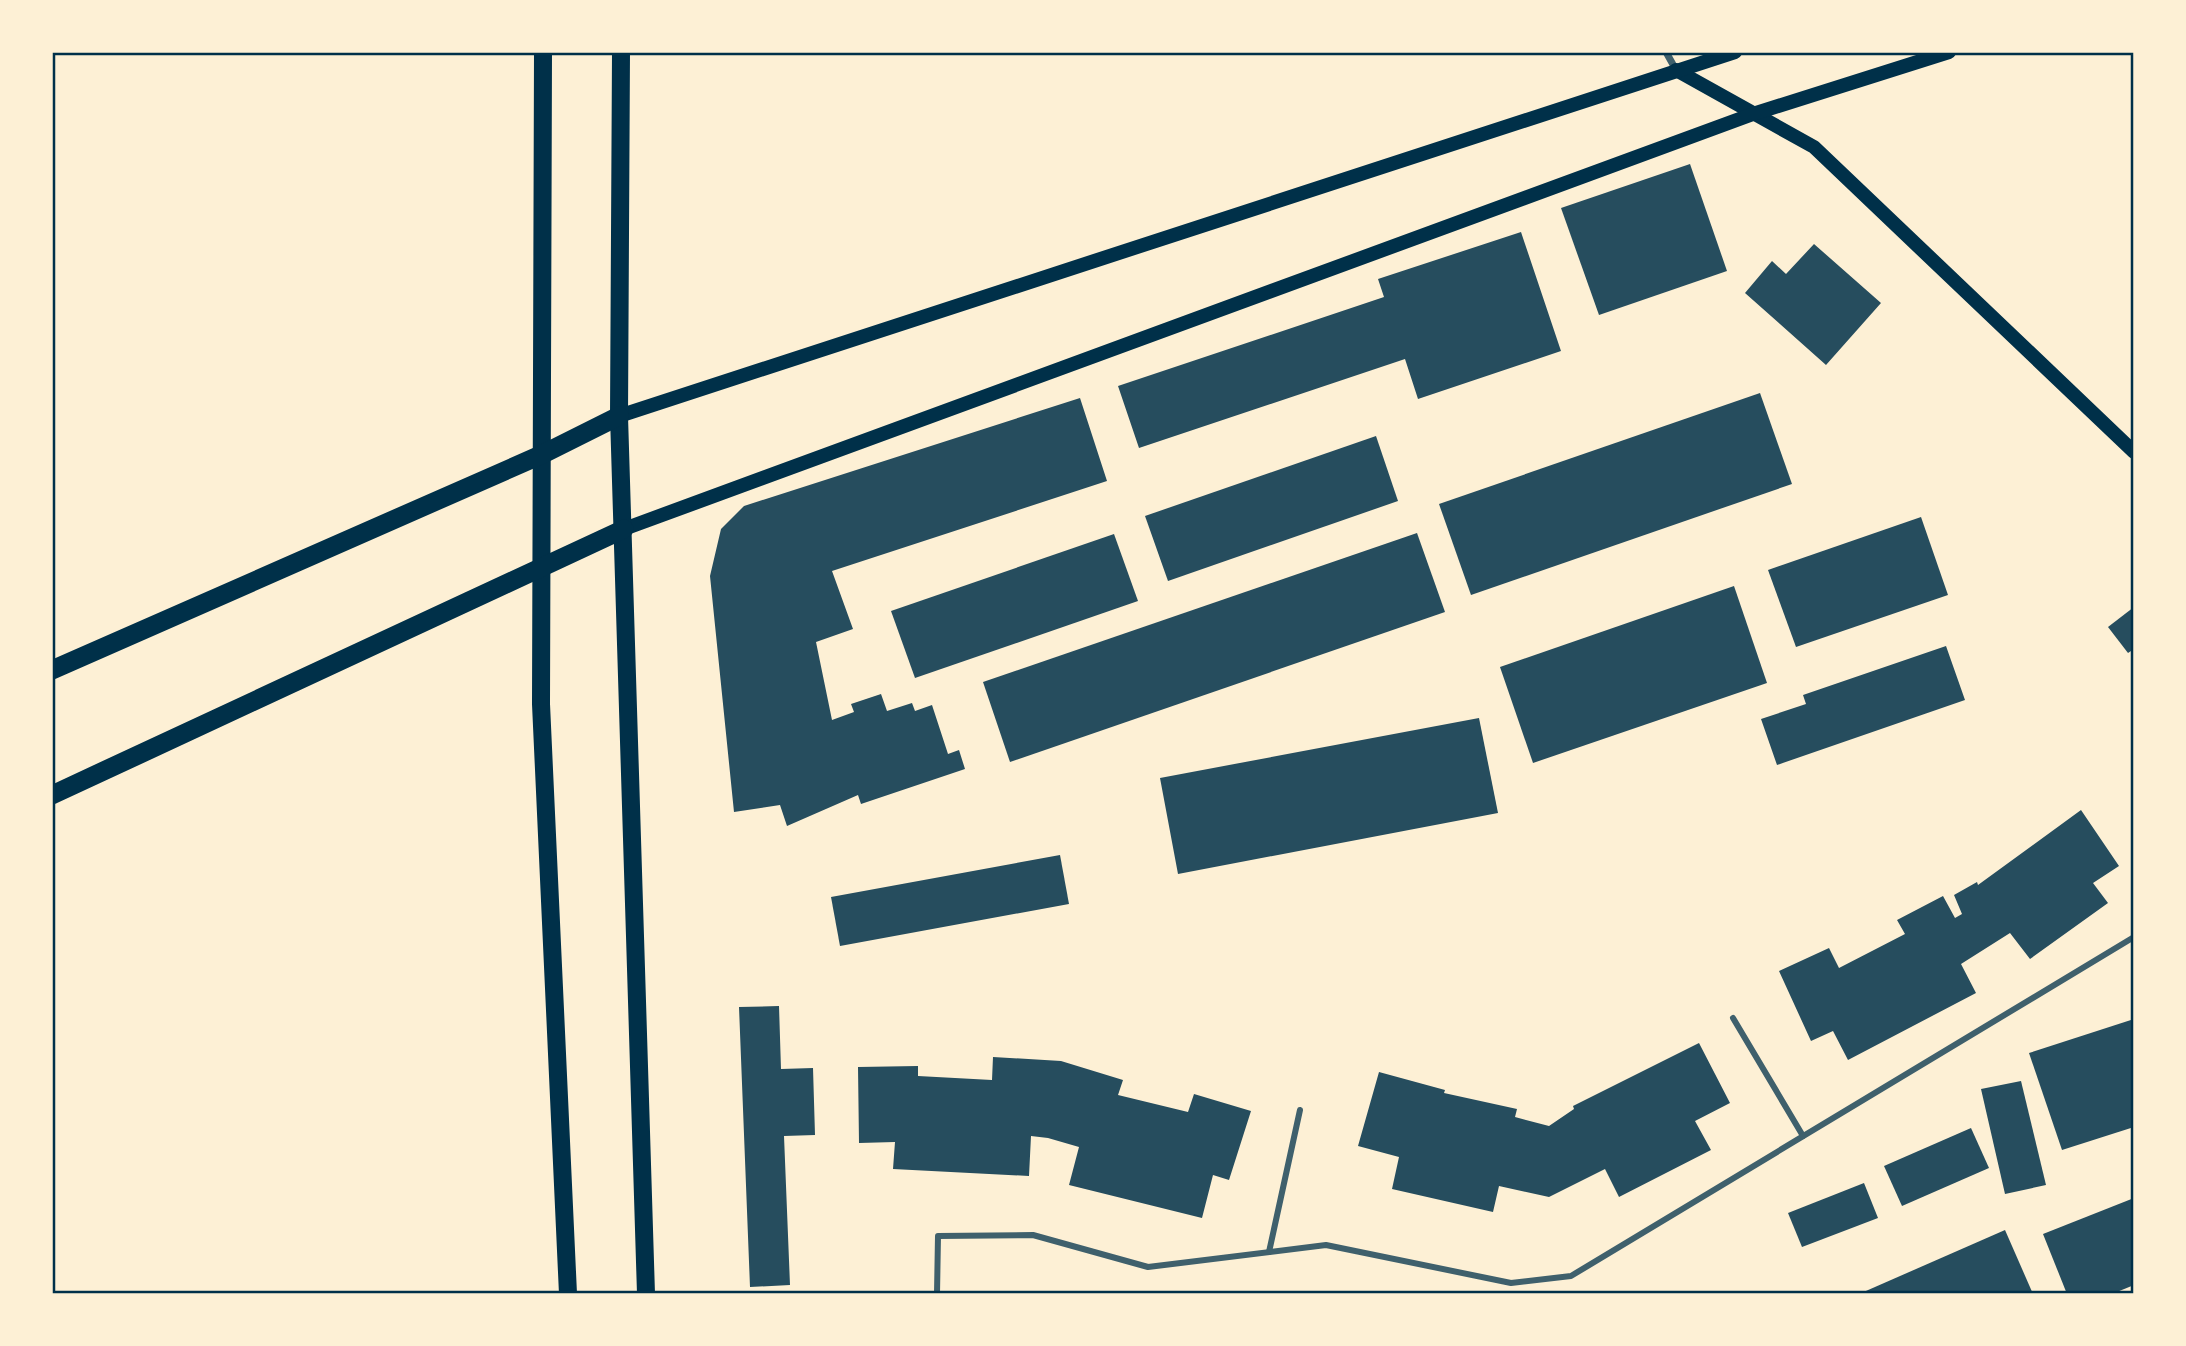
<svg xmlns="http://www.w3.org/2000/svg" width="2186" height="1346" viewBox="0 0 2186 1346" font-family="Raleway,sans-serif">
	<style>
		.building { fill: #264d5e }
		.lines { fill: none; stroke-linecap: round; stroke-linejoin: round }
		.pedestrian { stroke: #3f606c; stroke-width: 6 }
		.minor { stroke: #3f606c; stroke-width: 7 }
		.secondary { stroke: #003049; stroke-width: 14 }
		.primary { stroke: #003049; stroke-width: 18 }
		.trunk { stroke: #003049; stroke-width: 19 }
		.neatline { fill: none; stroke: #003049; stroke-width: 2.5 }
	</style>
	<rect width="100%" height="100%" fill="#fdf0d5"/>
	<g class="building">
		<path d="M 1690,164 L 1727,271 L 1599,315 L 1561,208 Z"/>
		<path d="M 1521,232 L 1561,351 L 1418,399 L 1405,359 L 1139,448 L 1118,386 L 1384,297 L 1378,279 Z"/>
		<path d="M 1814,244 L 1881,303 L 1826,365 L 1745,293 L 1772,261 L 1786,274 Z"/>
		<path d="M 1760,393 L 1792,484 L 1471,595 L 1439,504 Z"/>
		<path d="M 1080,398 L 1107,481 L 832,571 L 853,629 L 816,642 L 832,720 L 854,712 L 851,704 L 881,694 L 887,711 L 912,703 L 915,711 L 932,705 L 948,754 L 959,750 L 965,769 L 861,804 L 858,795 L 787,826 L 780,805 L 734,812 L 710,576 L 721,529 L 744,506 Z"/>
		<path d="M 1376,436 L 1398,501 L 1168,581 L 1145,516 Z"/>
		<path d="M 1921,517 L 1948,595 L 1796,647 L 1768,570 Z"/>
		<path d="M 1417,533 L 1445,612 L 1010,762 L 983,682 Z"/>
		<path d="M 1114,534 L 1138,601 L 915,678 L 891,611 Z"/>
		<path d="M 1734,586 L 1767,683 L 1533,763 L 1500,667 Z"/>
		<path d="M 2134,607 L 2134,649 L 2128,653 L 2108,627 Z"/>
		<path d="M 1946,646 L 1965,700 L 1777,765 L 1761,719 L 1806,704 L 1803,695 Z"/>
		<path d="M 1479,718 L 1498,813 L 1178,874 L 1160,778 Z"/>
		<path d="M 2081,810 L 2119,866 L 2093,883 L 2108,903 L 2030,959 L 2010,933 L 1961,964 L 1976,993 L 1848,1060 L 1833,1031 L 1811,1041 L 1779,971 L 1829,948 L 1839,968 L 1905,934 L 1897,920 L 1943,896 L 1955,918 L 1962,914 L 1954,895 L 1977,882 L 1978,885 Z"/>
		<path d="M 1060,855 L 1069,904 L 840,946 L 831,897 Z"/>
		<path d="M 779,1006 L 781,1069 L 813,1068 L 815,1135 L 784,1136 L 790,1285 L 750,1287 L 739,1007 Z"/>
		<path d="M 2134,1019 L 2134,1127 L 2062,1150 L 2029,1053 Z"/>
		<path d="M 1699,1043 L 1730,1103 L 1695,1121 L 1711,1150 L 1619,1197 L 1605,1169 L 1549,1197 L 1499,1186 L 1493,1212 L 1392,1189 L 1399,1157 L 1358,1146 L 1379,1072 L 1445,1090 L 1444,1093 L 1517,1109 L 1515,1117 L 1549,1126 L 1574,1109 L 1573,1106 Z"/>
		<path d="M 993,1057 L 1061,1061 L 1123,1080 L 1118,1095 L 1188,1112 L 1194,1094 L 1251,1111 L 1229,1180 L 1213,1175 L 1202,1218 L 1069,1185 L 1079,1147 L 1048,1138 L 1031,1136 L 1029,1176 L 893,1169 L 895,1142 L 859,1143 L 858,1067 L 918,1066 L 918,1076 L 992,1080 Z"/>
		<path d="M 2021,1081 L 2046,1185 L 2005,1194 L 1981,1089 Z"/>
		<path d="M 1971,1128 L 1989,1168 L 1902,1206 L 1884,1166 Z"/>
		<path d="M 1864,1183 L 1878,1218 L 1802,1247 L 1788,1213 Z"/>
		<path d="M 2134,1198 L 2134,1285 L 2112,1294 L 2067,1294 L 2043,1234 Z"/>
		<path d="M 2005,1230 L 2033,1294 L 1859,1294 Z"/>
	</g>
	<g class="lines">
		<g class="pedestrian">
			<path d="M 1733,1018 L 1803,1136"/>
			<path d="M 1269,1252 L 1300,1110"/>
			<path d="M 937,1294 L 938,1236 L 1033,1235 L 1148,1267 L 1326,1245 L 1511,1283 L 1571,1276 L 2134,937"/>
		</g>
		<path class="minor" d="M 1666,52 L 1676,70"/>
		<g class="secondary">
			<path d="M 1676,70 L 1814,147 L 2134,452"/>
			<path d="M 619,416 L 1735,52"/>
			<path d="M 624,529 L 1753,114 L 1949,52"/>
		</g>
		<g class="primary">
			<path d="M 543,52 L 541,704 L 568,1294"/>
			<path d="M 621,52 L 619,416 L 646,1294"/>
		</g>
		<g class="trunk">
			<path d="M 52,670 L 543,454 L 619,416"/>
			<path d="M 52,795 L 624,529"/>
		</g>
	</g>
	<rect width="2186" height="1346" fill="none" stroke="#fdf0d5" stroke-width="108"/>
	<rect x="54" y="54" width="2078" height="1238" class="neatline"/>
</svg>
